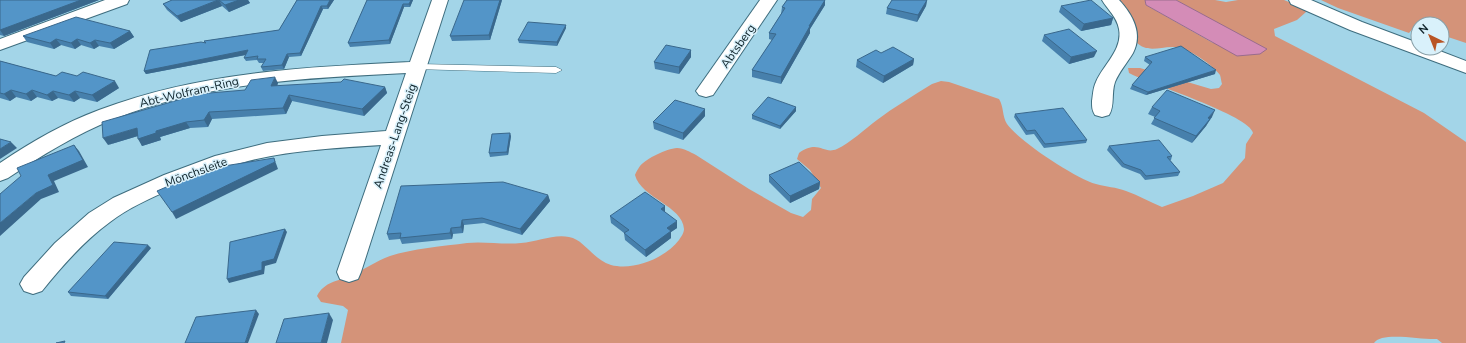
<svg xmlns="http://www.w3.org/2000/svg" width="1466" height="343" viewBox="0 0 1466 343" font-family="'Nunito Sans',sans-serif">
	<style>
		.green { fill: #d49379 }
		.water { fill: #d48cb7; stroke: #996c8d }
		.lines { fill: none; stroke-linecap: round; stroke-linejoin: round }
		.service-casing { stroke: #3e6d7e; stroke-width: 1 }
		.minor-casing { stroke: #3e6d7e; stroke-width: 2 }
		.service { fill: #fff; fill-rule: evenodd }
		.minor { fill: #fff; fill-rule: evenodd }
		.wall { fill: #4780ac }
		.shaded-wall { fill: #3a688c }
		.building { fill: #5395c8; stroke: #3a688c }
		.labels { text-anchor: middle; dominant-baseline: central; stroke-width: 3; stroke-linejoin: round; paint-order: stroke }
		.street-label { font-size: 12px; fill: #0f232a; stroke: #d9f1fb }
	</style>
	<rect width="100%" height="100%" fill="#a3d5e8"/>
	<g class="green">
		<path d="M 1114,0 L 1145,0 L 1146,5 L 1213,43 L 1217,23 L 1176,0 L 1215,0 L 1226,2 L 1238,0 L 1284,0 L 1306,9 L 1306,12 L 1297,20 L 1274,29 L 1275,36 L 1424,113 L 1466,142 L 1466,343 L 1442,343 L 1437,339 C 1422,340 1381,331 1374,343 L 341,343 L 348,310 L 343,306 L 321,302 L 317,296 C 325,281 337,282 352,275 C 365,269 376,261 390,256 C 411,249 444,246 467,243 C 484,241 503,245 521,243 C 537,242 553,234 569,237 C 585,240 592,259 611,265 C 634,271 665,258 679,240 C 681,237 684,233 684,229 C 683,206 641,198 635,175 C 636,172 638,169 640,166 C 647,158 666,149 677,148 C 684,148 690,152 696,155 L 749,189 L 791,213 L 803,217 L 811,210 L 812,199 L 821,188 L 810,170 L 797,159 L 799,153 C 819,139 823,155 837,149 C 850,143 865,129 877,120 C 894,107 913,96 932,84 L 941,81 L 949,82 L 999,99 C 1004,107 1002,116 1007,124 C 1019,141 1075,178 1096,184 C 1106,187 1116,187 1126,191 C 1138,195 1150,202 1162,207 L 1193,196 L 1223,183 L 1245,158 L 1246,144 L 1253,133 C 1251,116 1148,83 1129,73 L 1128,68 L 1140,68 L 1211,89 L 1219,88 L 1222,84 C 1221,81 1221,78 1220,75 C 1213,65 1187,47 1175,47 C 1160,46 1148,54 1136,42 Z"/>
		<path d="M 1321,0 L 1466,0 L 1466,43 L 1442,35 L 1442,24 L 1418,24 L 1418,26 L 1415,26 L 1409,33 L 1338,8 Z"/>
	</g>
	<path class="water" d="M 1145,0 L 1176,0 L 1267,49 L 1260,54 L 1237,56 L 1146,5 Z"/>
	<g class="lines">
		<g class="service-casing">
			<path id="service" d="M 418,64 L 556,67 L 562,70 L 556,73 L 414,69 L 412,67 L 414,65 Z"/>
		</g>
		<g class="minor-casing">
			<g id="minor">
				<path d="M 105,0 L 129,0 L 127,4 L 0,50 L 0,39 Z"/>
				<path d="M 432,0 L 448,0 L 361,272 L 358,279 L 349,282 L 340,279 L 337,272 L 381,145 C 337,148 292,150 248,161 C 222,168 196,178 171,189 C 151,198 128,208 110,222 C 84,241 62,266 42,291 L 33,294 L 24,291 L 20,284 L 24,277 L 55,243 L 89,213 L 113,198 L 164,175 L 215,156 L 267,143 L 322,136 L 386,131 L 406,73 C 307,78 207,82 114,119 C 76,134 41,156 8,178 L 0,181 L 0,163 C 31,142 64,123 99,110 C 199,72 305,67 410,62 Z"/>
				<path d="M 760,0 L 777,0 L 713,95 L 706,97 L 699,95 L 696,91 Z"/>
				<path d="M 1102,0 L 1119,0 C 1133,15 1143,34 1133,53 C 1127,63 1119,72 1115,82 C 1111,93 1115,106 1109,115 L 1102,117 L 1095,115 C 1092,110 1092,107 1092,101 C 1093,95 1093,88 1096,82 C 1103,65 1123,50 1119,29 C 1117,17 1108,10 1102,0 Z"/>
				<path d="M 1289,0 L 1311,0 L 1362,22 L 1418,43 L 1418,48 L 1432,48 L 1466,61 L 1466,73 L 1350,30 L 1291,4 Z"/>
			</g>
		</g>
		<use href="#service" class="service"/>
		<use href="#minor" class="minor"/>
	</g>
	<g class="wall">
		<path d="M 0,0 L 99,0 L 4,36 L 0,35 Z"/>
		<path d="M 172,0 L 248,0 L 250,3 L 229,12 L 222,6 L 181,22 L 167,10 L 163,4 Z"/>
		<path d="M 297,0 L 334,0 L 328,9 L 323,9 L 301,56 L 289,57 L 284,69 L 263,71 L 261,67 L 264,63 L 259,63 L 257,60 L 246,61 L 244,58 L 246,55 L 146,74 L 144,71 L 205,42 L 204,41 L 279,30 Z"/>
		<path d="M 367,0 L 413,0 L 410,7 L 404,7 L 390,44 L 350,47 L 348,43 Z"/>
		<path d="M 502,0 L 490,40 L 452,41 L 450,36 Z"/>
		<path d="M 787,0 L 825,0 L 825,5 L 810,29 L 810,33 L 781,84 L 752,77 L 752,70 L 772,40 L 769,39 L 769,33 L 781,14 L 782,7 Z"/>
		<path d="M 927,0 L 926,6 L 917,22 L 886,14 L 887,8 Z"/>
		<path d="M 1061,6 L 1113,18 L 1111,25 L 1081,31 L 1059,12 Z"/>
		<path d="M 566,28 L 557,46 L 519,43 L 518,40 Z"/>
		<path d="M 130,31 L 134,37 L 114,49 L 99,46 L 94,49 L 81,45 L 75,49 L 61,45 L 54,49 L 27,42 L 23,36 Z"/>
		<path d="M 1044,35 L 1094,57 L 1069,64 L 1042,41 Z"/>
		<path d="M 691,50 L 691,57 L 679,74 L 655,69 L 654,62 Z"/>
		<path d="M 881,53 L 914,59 L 913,65 L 883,83 L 856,67 L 857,60 Z"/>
		<path d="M 1145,57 L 1215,74 L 1146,95 L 1130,89 L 1132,85 L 1150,65 L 1144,61 Z"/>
		<path d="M 0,61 L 56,76 L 119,88 L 97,102 L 80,98 L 74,102 L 58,98 L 52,101 L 37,97 L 31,101 L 16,97 L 10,101 L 0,98 Z"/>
		<path d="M 278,83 L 277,86 L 385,87 L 387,93 L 364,116 L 292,101 L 286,114 L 212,119 L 208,127 L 190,128 L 160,137 L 161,140 L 142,146 L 138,136 L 108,145 L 245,90 Z"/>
		<path d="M 796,107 L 796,111 L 780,129 L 752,119 L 752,115 Z"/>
		<path d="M 1152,107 L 1212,117 L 1206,126 L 1192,143 L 1151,124 L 1155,117 L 1148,114 Z"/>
		<path d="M 1015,114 L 1087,140 L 1086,143 L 1044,148 L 1034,134 L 1026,135 L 1014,117 Z"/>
		<path d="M 705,116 L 683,140 L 654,129 L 653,122 Z"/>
		<path d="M 511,136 L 508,155 L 490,157 L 489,153 Z"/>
		<path d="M 1109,146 L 1172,156 L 1171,160 L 1170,160 L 1180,172 L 1178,176 L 1145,180 L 1140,174 L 1122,167 L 1107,150 Z"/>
		<path d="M 769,175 L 820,182 L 819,189 L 790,203 L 769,182 Z"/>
		<path d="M 548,195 L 550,201 L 522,235 L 484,223 L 464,225 L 463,233 L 453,234 L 452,239 L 402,244 L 400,239 L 389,240 L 387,234 Z"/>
		<path d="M 665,206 L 665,212 L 677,228 L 671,232 L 671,238 L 646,257 L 625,240 L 624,233 L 611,223 L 610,216 Z"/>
		<path d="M 151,248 L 108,299 L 71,296 L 68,292 Z"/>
	</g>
	<g class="shaded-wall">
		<path d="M 81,0 L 99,0 L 4,36 L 0,30 Z"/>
		<path d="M 219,0 L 222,6 L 181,22 L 177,16 Z"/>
		<path d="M 239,0 L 248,0 L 250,3 L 229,12 L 225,5 Z"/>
		<path d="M 330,0 L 334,0 L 328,9 L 327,6 Z"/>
		<path d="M 411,0 L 413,0 L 410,7 L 409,4 Z"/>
		<path d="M 500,0 L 502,0 L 490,40 L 489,35 Z"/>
		<path d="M 825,0 L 825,5 L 810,29 L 810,33 L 781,84 L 781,77 L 809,26 Z"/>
		<path d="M 927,0 L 926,6 L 917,22 L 918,15 Z"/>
		<path d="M 403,4 L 404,7 L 390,44 L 389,40 Z"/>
		<path d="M 321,6 L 323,9 L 301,56 L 300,53 Z"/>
		<path d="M 1113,18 L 1111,25 L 1081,31 L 1084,24 Z"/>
		<path d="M 566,25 L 566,28 L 557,46 L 557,42 Z"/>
		<path d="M 130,31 L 134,37 L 114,49 L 110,43 Z"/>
		<path d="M 56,39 L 61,45 L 54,49 L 50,43 Z"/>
		<path d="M 77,39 L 81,45 L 75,49 L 71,43 Z"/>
		<path d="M 95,40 L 99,46 L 94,49 L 90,43 Z"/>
		<path d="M 248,50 L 250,54 L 146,74 L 144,71 Z"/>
		<path d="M 691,50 L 691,57 L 679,74 L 679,67 Z"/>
		<path d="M 1097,51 L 1094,57 L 1069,64 L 1071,57 Z"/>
		<path d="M 287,54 L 289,57 L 284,69 L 282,65 Z"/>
		<path d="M 914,59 L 913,65 L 883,83 L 884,76 Z"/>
		<path d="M 1216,70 L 1215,74 L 1146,95 L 1148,92 Z"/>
		<path d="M 275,77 L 278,83 L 275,92 L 271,86 Z"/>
		<path d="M 115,81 L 119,88 L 97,102 L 92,95 Z"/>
		<path d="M 385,87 L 387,93 L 364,116 L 362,109 Z"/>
		<path d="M 11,90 L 16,97 L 10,101 L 4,94 Z"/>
		<path d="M 32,90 L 37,97 L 31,101 L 26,94 Z"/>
		<path d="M 53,91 L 58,98 L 52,101 L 47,95 Z"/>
		<path d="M 75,91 L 80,98 L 74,102 L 69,95 Z"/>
		<path d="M 289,95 L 292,101 L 286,114 L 283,108 Z"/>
		<path d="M 796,107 L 796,111 L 780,129 L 780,126 Z"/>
		<path d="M 705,109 L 705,116 L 683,140 L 683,133 Z"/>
		<path d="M 1215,110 L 1212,117 L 1205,125 L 1208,118 Z"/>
		<path d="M 209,112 L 212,119 L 208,127 L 204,120 Z"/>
		<path d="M 1210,119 L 1206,126 L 1192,143 L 1196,136 Z"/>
		<path d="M 186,122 L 190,128 L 160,137 L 161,140 L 142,146 L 138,139 L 156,131 Z"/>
		<path d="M 137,128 L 141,135 L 108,145 L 103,138 Z"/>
		<path d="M 510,133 L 511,136 L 508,155 L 507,152 Z"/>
		<path d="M 11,142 L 17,148 L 0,159 L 0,149 Z"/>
		<path d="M 74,145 L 79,151 L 88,167 L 54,181 L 59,192 L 41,199 L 0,236 L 0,223 L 36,193 L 48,175 Z"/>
		<path d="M 274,158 L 278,169 L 176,219 L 172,212 Z"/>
		<path d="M 820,182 L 819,189 L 790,203 L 790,196 Z"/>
		<path d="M 548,195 L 550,201 L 522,235 L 520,229 Z"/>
		<path d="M 665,206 L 665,213 L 661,209 Z"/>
		<path d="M 462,220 L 464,225 L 463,233 L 461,227 Z"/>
		<path d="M 677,221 L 677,228 L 671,232 L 671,238 L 646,257 L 645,250 L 667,228 Z"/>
		<path d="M 451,228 L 453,234 L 452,239 L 450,233 Z"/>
		<path d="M 285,229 L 287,232 L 276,263 L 265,266 L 264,274 L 229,283 L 227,279 L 262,262 Z"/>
		<path d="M 148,245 L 151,248 L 108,299 L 105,296 Z"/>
		<path d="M 256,310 L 259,314 L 248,343 L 245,343 Z"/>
		<path d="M 329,313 L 333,320 L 327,343 L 321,343 Z"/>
	</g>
	<g class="building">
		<path d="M 0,0 L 81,0 L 0,30 Z"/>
		<path d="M 172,0 L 218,0 L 177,16 L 163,4 Z"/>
		<path d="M 219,0 L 239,0 L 225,5 Z"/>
		<path d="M 297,0 L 330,0 L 327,6 L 321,6 L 300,53 L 287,54 L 282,65 L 261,67 L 266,59 L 257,59 L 258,56 L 244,58 L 248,50 L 144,71 L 150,50 L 201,42 L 206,43 L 204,41 L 279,30 Z"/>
		<path d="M 367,0 L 411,0 L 409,4 L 403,4 L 389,40 L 348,43 Z"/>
		<path d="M 464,0 L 500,0 L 489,35 L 450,36 Z"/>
		<path d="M 787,0 L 825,0 L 809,26 L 810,26 L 781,77 L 752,70 L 776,34 L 769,33 L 785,8 L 782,7 Z"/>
		<path d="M 892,0 L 927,0 L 918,15 L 887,8 Z"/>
		<path d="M 1091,0 L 1113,18 L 1084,24 L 1061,6 Z"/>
		<path d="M 76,17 L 130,31 L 110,43 L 95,40 L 90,43 L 77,39 L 71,43 L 56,39 L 50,43 L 23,36 Z"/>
		<path d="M 528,22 L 566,25 L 557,42 L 518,40 Z"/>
		<path d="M 1069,29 L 1097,51 L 1071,57 L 1044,35 Z"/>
		<path d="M 666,45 L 691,50 L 679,67 L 654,62 Z"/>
		<path d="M 1181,46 L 1216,70 L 1148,92 L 1132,85 L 1152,62 L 1145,57 Z"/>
		<path d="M 893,47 L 914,59 L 884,76 L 857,60 L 876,50 L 881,53 Z"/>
		<path d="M 0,61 L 56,76 L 62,72 L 77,76 L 83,72 L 115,81 L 92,95 L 75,91 L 69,95 L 53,91 L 47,95 L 32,90 L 26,94 L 11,90 L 4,94 L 0,93 Z"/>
		<path d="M 275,77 L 271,86 L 341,82 L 344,79 L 385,87 L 362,109 L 289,95 L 283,108 L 209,112 L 204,120 L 186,122 L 156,131 L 156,133 L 138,139 L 137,128 L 103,138 L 102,122 L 185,98 L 186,95 L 245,90 L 251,80 Z"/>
		<path d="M 1167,90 L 1215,110 L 1208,118 L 1210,119 L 1196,136 L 1154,118 L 1160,111 L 1152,107 Z"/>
		<path d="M 768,97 L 796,107 L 780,126 L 752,115 Z"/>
		<path d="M 675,100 L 705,109 L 683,133 L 653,122 Z"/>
		<path d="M 1063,108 L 1087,140 L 1045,144 L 1035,130 L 1027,131 L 1015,114 Z"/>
		<path d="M 510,133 L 507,152 L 489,153 L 492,134 Z"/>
		<path d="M 0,139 L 11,142 L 0,149 Z"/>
		<path d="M 1159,140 L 1172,156 L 1167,157 L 1180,172 L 1146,176 L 1141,170 L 1124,164 L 1109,146 Z"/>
		<path d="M 74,145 L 83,160 L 48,175 L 53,185 L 36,193 L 0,223 L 0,194 L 21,176 L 17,168 Z"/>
		<path d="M 274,158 L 275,162 L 172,212 L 157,191 L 222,163 L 224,166 Z"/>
		<path d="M 799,162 L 820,182 L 790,196 L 769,175 Z"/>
		<path d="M 503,182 L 548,195 L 520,229 L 482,218 L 462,220 L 461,227 L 451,228 L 450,233 L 400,238 L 401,233 L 387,234 L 401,186 Z"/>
		<path d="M 645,192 L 665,206 L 661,209 L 677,221 L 667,228 L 671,231 L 645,250 L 624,233 L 629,230 L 610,216 Z"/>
		<path d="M 285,229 L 274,259 L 262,262 L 262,270 L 227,279 L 230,242 Z"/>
		<path d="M 114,242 L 148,245 L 105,296 L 68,292 Z"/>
		<path d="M 256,310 L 245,343 L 185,343 L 196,317 Z"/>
		<path d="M 329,313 L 321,343 L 276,343 L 284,319 Z"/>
		<path d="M 65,341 L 64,343 L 56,343 Z"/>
	</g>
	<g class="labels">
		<g class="street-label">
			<text transform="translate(738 46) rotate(-55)">Abtsberg</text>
			<text transform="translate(189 92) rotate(-13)">Abt-Wolfram-Ring</text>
			<text transform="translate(395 136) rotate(-71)">Andreas-Lang-Steig</text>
			<text transform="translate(196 172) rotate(-20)">Mönchsleite</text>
		</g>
	</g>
	<g transform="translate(1430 36) rotate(317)"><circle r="19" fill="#d9f1fb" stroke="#889fa7"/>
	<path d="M0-3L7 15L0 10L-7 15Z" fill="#b95424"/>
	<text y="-6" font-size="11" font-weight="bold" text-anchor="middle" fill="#0f232a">N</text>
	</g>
</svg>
